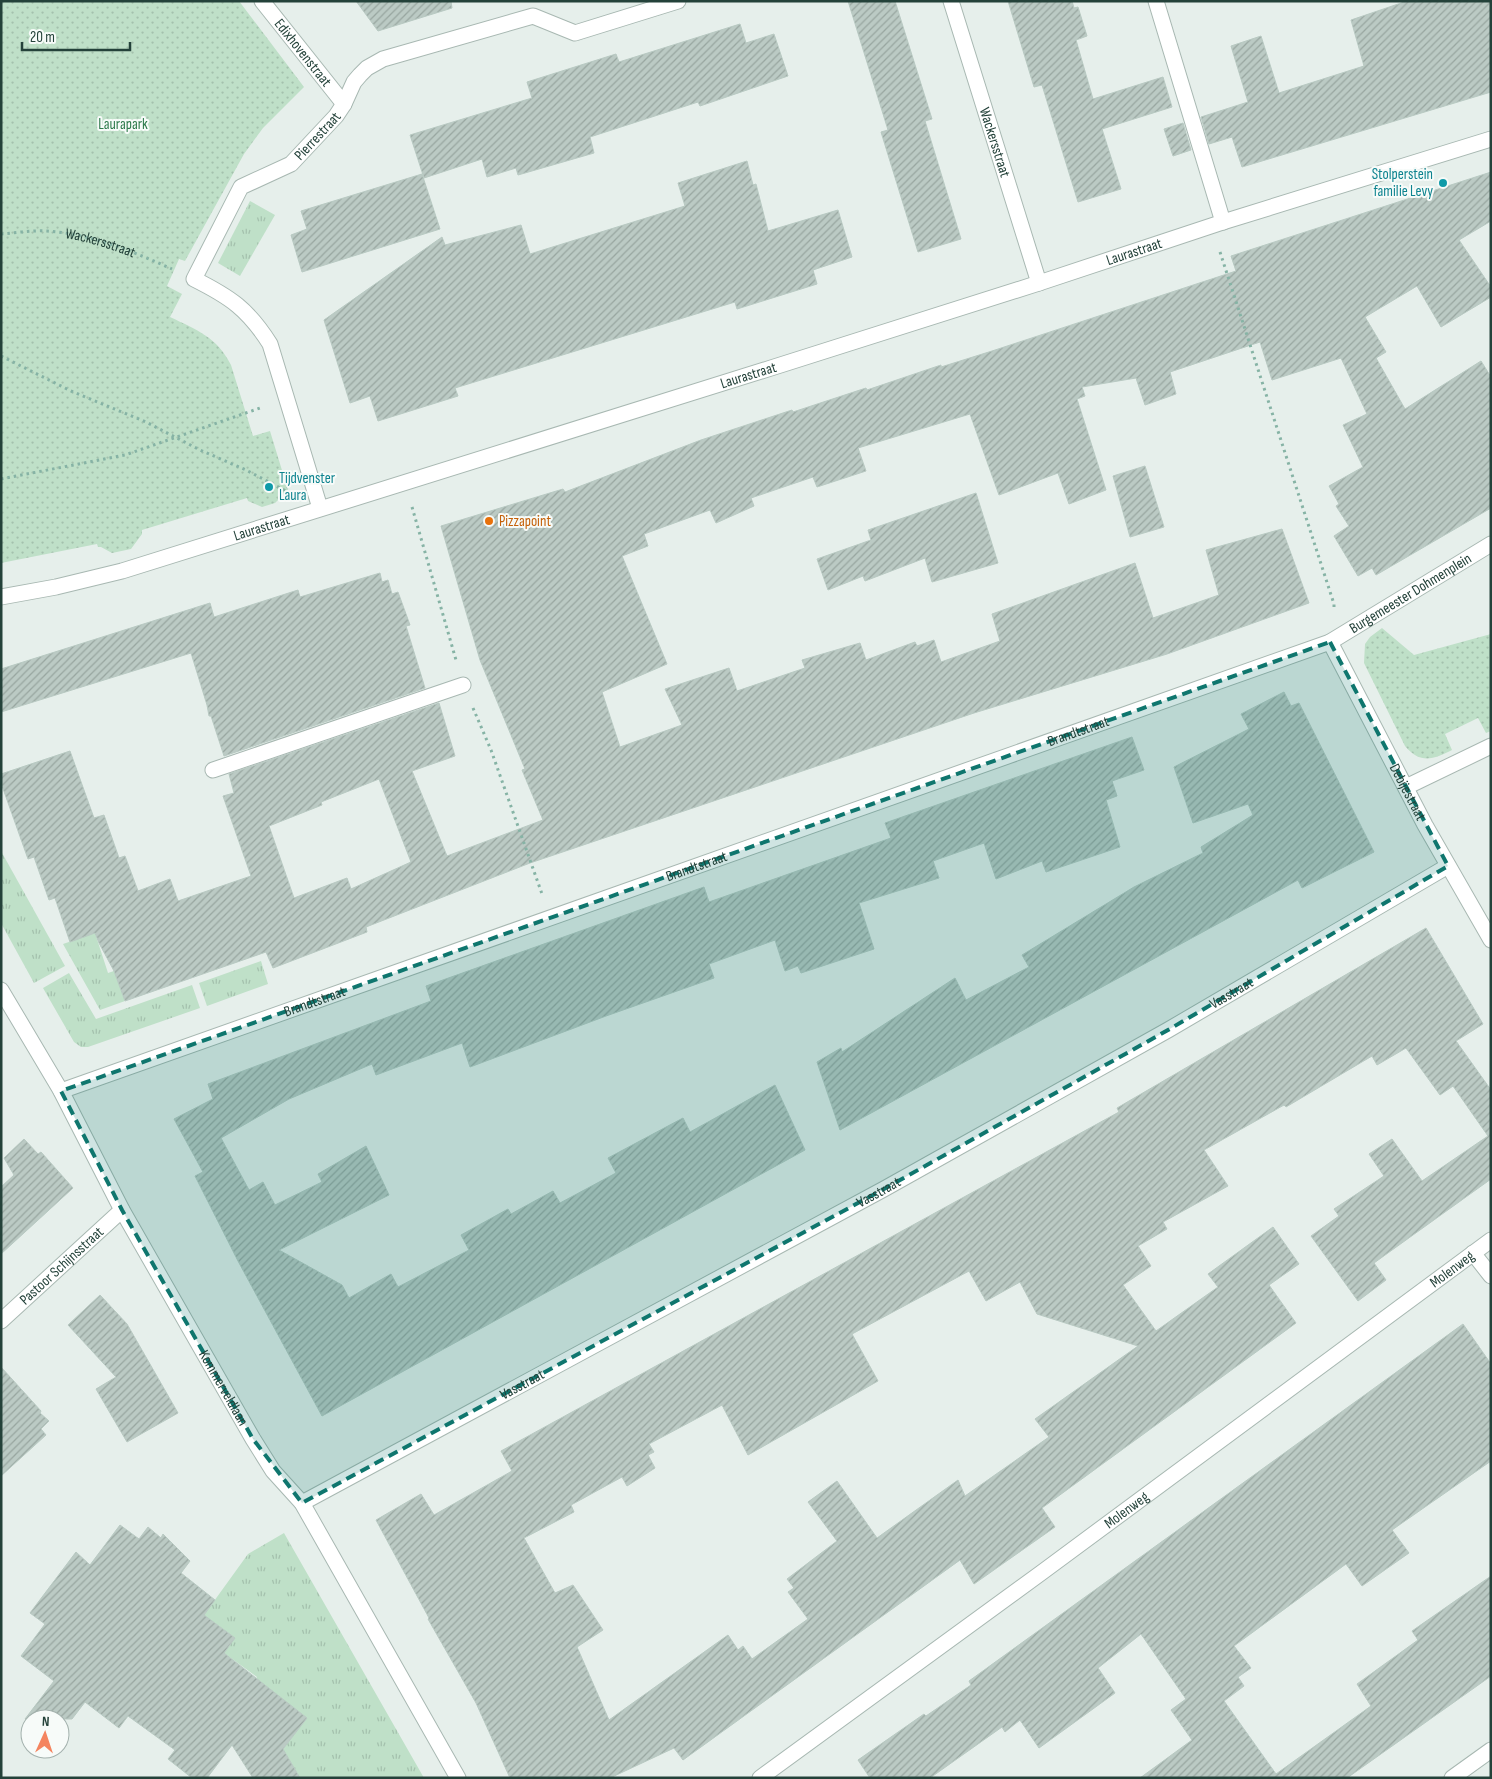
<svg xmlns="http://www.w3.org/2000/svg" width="1492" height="1779" viewBox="0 0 1492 1779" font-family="'Sofia Sans Condensed',sans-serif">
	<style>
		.grass { fill: url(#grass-tufts) }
		.park { fill: url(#park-dots) }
		.building { fill: url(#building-hatch); stroke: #b8c9c2; fill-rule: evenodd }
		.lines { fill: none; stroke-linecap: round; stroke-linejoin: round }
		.lane-casing { stroke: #a8b8b2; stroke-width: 17 }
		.street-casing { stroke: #a8b8b2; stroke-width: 17 }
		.path { stroke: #86b3a5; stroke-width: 3; stroke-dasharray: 2.5 4; stroke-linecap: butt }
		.lane { stroke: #fff; stroke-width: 15 }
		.street { stroke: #fff; stroke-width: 15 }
		.marked { fill: #0f766e; fill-opacity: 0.2; stroke: #0f766e; stroke-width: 4; stroke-dasharray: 10 6; stroke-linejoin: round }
		.culture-dot { fill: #0f9aa8; stroke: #f7fbf9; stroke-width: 2 }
		.food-dot { fill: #e8710a; stroke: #f7fbf9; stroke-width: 2 }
		.labels { text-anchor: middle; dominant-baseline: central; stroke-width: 4; stroke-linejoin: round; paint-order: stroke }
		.street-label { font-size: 15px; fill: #24423a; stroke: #f7fbf9 }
		.park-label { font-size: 15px; fill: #2d7a4b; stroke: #f7fbf9 }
		.culture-label { font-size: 15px; fill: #0d838f; stroke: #f7fbf9; text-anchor: end }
		.food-label { font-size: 15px; fill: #c56008; stroke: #f7fbf9; text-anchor: start }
	</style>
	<defs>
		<pattern id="grass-tufts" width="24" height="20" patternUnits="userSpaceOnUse" patternTransform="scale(1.25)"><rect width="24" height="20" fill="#bfe0c8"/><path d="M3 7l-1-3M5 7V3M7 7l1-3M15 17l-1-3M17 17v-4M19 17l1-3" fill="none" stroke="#a4c1ad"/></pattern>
		<pattern id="park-dots" width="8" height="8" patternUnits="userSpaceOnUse" patternTransform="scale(1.25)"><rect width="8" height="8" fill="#bfe0c8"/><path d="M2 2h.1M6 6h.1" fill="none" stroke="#a4c1ad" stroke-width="1.8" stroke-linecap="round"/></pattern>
		<pattern id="building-hatch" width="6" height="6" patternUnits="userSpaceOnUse" patternTransform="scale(1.25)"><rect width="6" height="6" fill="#bbcac4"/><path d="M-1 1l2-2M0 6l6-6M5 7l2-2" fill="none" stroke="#98a6a0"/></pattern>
	</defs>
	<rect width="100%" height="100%" fill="#e6efeb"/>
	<g class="grass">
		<path d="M 250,201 L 275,215 L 240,276 L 218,263 Z"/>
		<path d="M 1,851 L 65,966 L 34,983 L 1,923 Z"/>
		<path d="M 95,933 L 108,973 L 114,971 L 125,1001 L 100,1010 L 63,944 Z"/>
		<path d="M 261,961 L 268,984 L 207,1006 L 199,983 Z"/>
		<path d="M 69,973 L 96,1019 L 192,985 L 200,1008 L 88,1047 L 81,1047 L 74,1042 L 43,988 Z"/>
		<path d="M 284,1533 L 424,1778 L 300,1778 L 283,1749 L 307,1718 L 271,1690 L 248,1690 L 257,1677 L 224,1653 L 235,1638 L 204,1615 L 248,1554 Z"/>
	</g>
	<g class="park">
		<path d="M 1,1 L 239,1 L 304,87 L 263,128 L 244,154 L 185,261 L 179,259 L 167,286 L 182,294 L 170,317 C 197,330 217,337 231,365 L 253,436 L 270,431 L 288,490 L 275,503 L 262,507 L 248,501 L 247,498 L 142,530 L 142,534 L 131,549 L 112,553 L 101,547 L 98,547 L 97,544 L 1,563 Z"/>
		<path d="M 1382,628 L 1414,655 L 1491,634 L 1491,731 L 1486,733 L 1478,718 L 1445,734 L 1452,750 C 1434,759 1421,765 1405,746 L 1364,663 L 1365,644 L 1370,637 Z"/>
	</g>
	<g class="building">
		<path d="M 356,1 L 451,1 L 452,8 L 378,31 Z"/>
		<path d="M 848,1 L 895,1 L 932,119 L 925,121 L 961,239 L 918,252 L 881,132 L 888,130 Z"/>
		<path d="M 1008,1 L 1072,1 L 1074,8 L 1078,7 L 1087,36 L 1076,40 L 1093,99 L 1163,77 L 1172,107 L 1102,129 L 1121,189 L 1078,202 L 1042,85 L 1034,87 Z"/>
		<path d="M 1407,1 L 1491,1 L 1491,92 L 1242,167 L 1232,137 L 1209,144 L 1201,117 L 1248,102 L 1231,46 L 1261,36 L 1279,93 L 1364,66 L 1351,20 Z"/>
		<path d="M 740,24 L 746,43 L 774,34 L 788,76 L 700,106 L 698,102 L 590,137 L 594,153 L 518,175 L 516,168 L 487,177 L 482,159 L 424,178 L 410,135 L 532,98 L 527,82 L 616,54 L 619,62 Z"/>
		<path d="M 1183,123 L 1191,150 L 1173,156 L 1164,129 Z"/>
		<path d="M 747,161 L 753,185 L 756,184 L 768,231 L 838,210 L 852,257 L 813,270 L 817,284 L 737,309 L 735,302 L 455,388 L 458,396 L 378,421 L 370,396 L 350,403 L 324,320 L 442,237 L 445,245 L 521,225 L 530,254 L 685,206 L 678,183 Z"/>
		<path d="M 1491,172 L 1491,221 L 1459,240 L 1491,287 L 1491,297 L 1441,327 L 1417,286 L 1365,317 L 1386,352 L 1376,358 L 1405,409 L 1481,361 L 1491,377 L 1491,508 L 1376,575 L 1372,568 L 1358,576 L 1334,536 L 1349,526 L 1336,506 L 1339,504 L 1329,486 L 1363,467 L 1343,425 L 1367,414 L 1341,358 L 1272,380 L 1260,342 L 1170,372 L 1176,394 L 1145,405 L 1136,378 L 1082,387 L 1085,396 L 1077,399 L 1106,490 L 1069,504 L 1058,473 L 999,495 L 970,414 L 858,448 L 866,471 L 817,487 L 813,477 L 751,498 L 754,506 L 716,523 L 710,510 L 644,534 L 648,546 L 622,556 L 667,664 L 602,692 L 620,747 L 682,725 L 665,689 L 729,668 L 737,691 L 805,668 L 802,660 L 860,643 L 866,660 L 915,642 L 917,646 L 934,640 L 941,662 L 1000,641 L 992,614 L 1135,563 L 1153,618 L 1219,595 L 1206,550 L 1282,529 L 1309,603 L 1167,654 L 974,713 L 530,863 L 366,927 L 367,932 L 273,968 L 266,952 L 125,1001 L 114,971 L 99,943 L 95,933 L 70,942 L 55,898 L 49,900 L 34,857 L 28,859 L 1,783 L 1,774 L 70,751 L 94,818 L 104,815 L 119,858 L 125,856 L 138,891 L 170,879 L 178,901 L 251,876 L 223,796 L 234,793 L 229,774 L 439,703 L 455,756 L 412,771 L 447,856 L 543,820 L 522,770 L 525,769 L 480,660 L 441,526 L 563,489 L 565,492 L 701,440 L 792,410 L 793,412 L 866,388 L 867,390 L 941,365 L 941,367 L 992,351 L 1236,271 L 1231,256 ZM 379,779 L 411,862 L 351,889 L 347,878 L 294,898 L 269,826 L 322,805 L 321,802 Z"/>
		<path d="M 422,174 L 440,229 L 302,272 L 291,235 L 307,229 L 301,211 Z"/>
		<path d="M 1145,466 L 1164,527 L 1130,537 L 1113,476 Z"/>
		<path d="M 976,493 L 998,563 L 932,582 L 925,558 L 865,581 L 863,576 L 828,590 L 817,559 L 871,540 L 868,530 Z"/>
		<path d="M 380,573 L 382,582 L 388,580 L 392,594 L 398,592 L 410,625 L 406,626 L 425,688 L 224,756 L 211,716 L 209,716 L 207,705 L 191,653 L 1,712 L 1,669 L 210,603 L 214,617 L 298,590 L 300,597 Z"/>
		<path d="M 1284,692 L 1291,706 L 1299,703 L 1374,852 L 1302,888 L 1298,880 L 840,1130 L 817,1062 L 841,1048 L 842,1052 L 955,978 L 966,1000 L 1029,967 L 1022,955 L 1134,887 L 1203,853 L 1201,847 L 1253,815 L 1248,804 L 1193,823 L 1174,767 L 1249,729 L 1241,714 Z"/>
		<path d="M 1132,737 L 1144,770 L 1112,781 L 1117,796 L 1106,800 L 1120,847 L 1046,872 L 1042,861 L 996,879 L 984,843 L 933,861 L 939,878 L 859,903 L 874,949 L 801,973 L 798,966 L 785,971 L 775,940 L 709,964 L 714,978 L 606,1016 L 470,1067 L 462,1043 L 376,1075 L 372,1064 L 289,1099 L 221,1138 L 249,1190 L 263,1182 L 275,1205 L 322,1182 L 318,1174 L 366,1146 L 389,1195 L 279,1250 L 342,1285 L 349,1298 L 391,1274 L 398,1287 L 469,1250 L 461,1235 L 508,1209 L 511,1214 L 553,1191 L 560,1203 L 616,1173 L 608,1158 L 683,1118 L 690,1132 L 775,1085 L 805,1150 L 322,1416 L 238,1261 L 195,1176 L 203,1172 L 174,1119 L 213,1099 L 208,1084 L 431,1001 L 426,986 L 704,887 L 709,902 L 891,838 L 885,823 Z"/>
		<path d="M 1426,928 L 1483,1024 L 1456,1041 L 1491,1090 L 1491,1179 L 1374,1263 L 1386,1280 L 1358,1301 L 1311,1236 L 1339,1216 L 1334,1209 L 1384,1176 L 1369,1154 L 1392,1139 L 1422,1181 L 1488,1136 L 1453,1086 L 1440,1095 L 1406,1048 L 1377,1065 L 1372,1056 L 1286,1107 L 1284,1105 L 1204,1150 L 1228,1186 L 1163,1222 L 1167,1229 L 1138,1246 L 1151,1266 L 1123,1285 L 1156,1331 L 1218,1287 L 1208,1274 L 1273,1227 L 1299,1264 L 1269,1285 L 1296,1323 L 1042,1508 L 1055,1527 L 974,1584 L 960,1560 L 683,1760 L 674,1748 L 610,1778 L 510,1778 L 476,1703 L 428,1619 L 429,1618 L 376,1520 L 421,1494 L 434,1515 L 512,1471 L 501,1451 L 1119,1112 L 1117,1108 ZM 969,1271 L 986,1301 L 1020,1282 L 1037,1314 L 1138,1346 L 1035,1419 L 1049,1437 L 965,1496 L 958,1480 L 877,1538 L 837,1481 L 808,1502 L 837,1541 L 787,1579 L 794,1588 L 788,1592 L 808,1619 L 752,1659 L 743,1646 L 738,1650 L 728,1635 L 609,1720 L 577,1647 L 603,1630 L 573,1585 L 555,1593 L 524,1538 L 574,1512 L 571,1505 L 622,1477 L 627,1486 L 655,1468 L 648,1455 L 654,1452 L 649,1444 L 722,1405 L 748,1455 L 878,1381 L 852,1334 Z"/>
		<path d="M 24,1139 L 38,1154 L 41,1152 L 73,1188 L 1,1254 L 1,1187 L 14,1175 L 4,1158 Z"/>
		<path d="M 100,1295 L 127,1324 L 178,1413 L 127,1442 L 96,1389 L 116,1377 L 68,1325 Z"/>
		<path d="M 1463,1324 L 1491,1364 L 1491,1461 L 1392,1530 L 1409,1553 L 1362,1586 L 1346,1564 L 1234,1646 L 1251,1668 L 1238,1677 L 1244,1686 L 1224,1701 L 1276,1774 L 1371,1706 L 1357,1684 L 1418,1640 L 1412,1631 L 1491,1576 L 1491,1676 L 1347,1778 L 1140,1778 L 1192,1740 L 1171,1710 L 1186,1699 L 1141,1634 L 1098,1668 L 1115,1693 L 1039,1748 L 1020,1720 L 1005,1732 L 1002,1727 L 930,1778 L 870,1778 L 858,1760 L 924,1714 L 926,1716 L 971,1685 L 969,1681 Z"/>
		<path d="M 1,1367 L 41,1411 L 40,1413 L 49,1421 L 41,1429 L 46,1435 L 1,1476 Z"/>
		<path d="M 120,1525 L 139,1539 L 148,1527 L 161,1538 L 163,1534 L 190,1561 L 181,1573 L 215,1600 L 204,1615 L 235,1638 L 224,1653 L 307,1718 L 283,1749 L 300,1778 L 253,1778 L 232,1745 L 207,1778 L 192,1778 L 168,1759 L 175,1750 L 128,1716 L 119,1728 L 85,1702 L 72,1719 L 25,1719 L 54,1681 L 21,1656 L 45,1624 L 30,1613 L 76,1552 L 90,1565 Z"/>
	</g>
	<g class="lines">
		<g class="lane-casing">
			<g id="lane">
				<path d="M 1156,1 L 1223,222"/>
				<path d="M 213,770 L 463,685"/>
			</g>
		</g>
		<g class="street-casing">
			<g id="street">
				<path id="s2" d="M 262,1 L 344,104"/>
				<path id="s3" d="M 951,1 L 1039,283"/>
				<path id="s4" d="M 320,508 L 270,344 C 248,309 230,297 194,279 L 241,187 L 291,164 L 336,116 L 344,104 L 354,82 L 360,75 L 367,68 L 383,59 L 533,16 L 575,33 L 678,1"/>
				<path id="s5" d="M 1,597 L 56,587 L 122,571 L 771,368 L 1039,283 L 1223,222 L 1491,139"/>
				<path id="s6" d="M 1330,642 L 1425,825 L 1491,940"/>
				<path d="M 1406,787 L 1491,746"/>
				<path id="s7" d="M 1,990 L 61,1091 L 122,1210 L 253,1439 L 273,1471 L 302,1503 L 458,1778"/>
				<path id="s8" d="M 61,1091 L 1330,642 L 1491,544"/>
				<path d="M 1473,1253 L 1491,1276"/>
				<path id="s9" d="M 1,1321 L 122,1210"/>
				<path id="s10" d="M 302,1503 L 884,1189 L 1168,1030 L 1448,866"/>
				<path id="s11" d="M 760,1778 L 1041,1573 L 1491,1240"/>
				<path d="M 1452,1778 L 1491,1750"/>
			</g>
		</g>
		<g class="path">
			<path id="s1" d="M 1,234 C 16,233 32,230 47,231 C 91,234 132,251 172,269"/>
			<path d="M 1220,252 L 1334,604 L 1334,609"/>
			<path d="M 1,356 L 71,391 L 146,422 L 200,450 L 246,470 L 286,491"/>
			<path d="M 1,479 L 125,455 L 263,407"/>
			<path d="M 412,507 L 456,660"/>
			<path d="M 473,708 L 491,750 L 542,894"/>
		</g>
		<use href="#lane" class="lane"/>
		<use href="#street" class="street"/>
	</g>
	<path class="marked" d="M 1330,642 L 1448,866 L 1168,1030 L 884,1189 L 302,1503 L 253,1439 L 122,1210 L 61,1091 Z"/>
	<g class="culture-dot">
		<circle cx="1443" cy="183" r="5"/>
		<circle cx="269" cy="487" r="5"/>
	</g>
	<circle class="food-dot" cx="489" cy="521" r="5"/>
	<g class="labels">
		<g class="street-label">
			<text stroke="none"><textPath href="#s2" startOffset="66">Edixhovenstraat</textPath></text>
			<text stroke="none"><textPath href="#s4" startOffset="470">Pierrestraat</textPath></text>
			<text stroke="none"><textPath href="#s3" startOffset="148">Wackersstraat</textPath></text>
			<text stroke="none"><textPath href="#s1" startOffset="101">Wackersstraat</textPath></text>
			<text stroke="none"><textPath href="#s5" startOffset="1185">Laurastraat</textPath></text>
			<text stroke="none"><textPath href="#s5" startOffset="780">Laurastraat</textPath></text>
			<text stroke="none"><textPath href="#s5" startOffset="270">Laurastraat</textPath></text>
			<text stroke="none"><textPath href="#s8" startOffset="1440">Burgemeester Dohmenplein</textPath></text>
			<text stroke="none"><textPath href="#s8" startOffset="1079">Brandtstraat</textPath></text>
			<text stroke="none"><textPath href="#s6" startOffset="169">Debijestraat</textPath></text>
			<text stroke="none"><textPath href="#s8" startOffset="674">Brandtstraat</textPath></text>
			<text stroke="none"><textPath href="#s10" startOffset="1060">Vasstraat</textPath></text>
			<text stroke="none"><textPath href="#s8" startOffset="269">Brandtstraat</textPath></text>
			<text stroke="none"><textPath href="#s10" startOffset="655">Vasstraat</textPath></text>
			<text stroke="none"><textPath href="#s9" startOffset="82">Pastoor Schijnsstraat</textPath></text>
			<text stroke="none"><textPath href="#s11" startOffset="859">Molenweg</textPath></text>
			<text stroke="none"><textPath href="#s10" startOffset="250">Vasstraat</textPath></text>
			<text stroke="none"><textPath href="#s7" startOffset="456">Kommerveldlaan</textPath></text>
			<text stroke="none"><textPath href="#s11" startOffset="454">Molenweg</textPath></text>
		</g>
		<g class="park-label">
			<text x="123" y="124">Laurapark</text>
		</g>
		<g class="culture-label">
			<text x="1433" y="174">Stolperstein<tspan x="1433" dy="17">familie Levy</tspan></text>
			<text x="279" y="478" text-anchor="start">Tijdvenster<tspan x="279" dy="17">Laura</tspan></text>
		</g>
		<g class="food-label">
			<text x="499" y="521">Pizzapoint</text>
		</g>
	</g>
	<rect width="1492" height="1779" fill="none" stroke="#24423a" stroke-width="5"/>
	<g transform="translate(45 1734) rotate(3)"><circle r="24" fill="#f7fbf9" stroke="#a3b1ad"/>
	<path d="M0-4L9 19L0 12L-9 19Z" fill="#f4845f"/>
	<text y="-8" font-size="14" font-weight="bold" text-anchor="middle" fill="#24423a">N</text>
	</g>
	<path d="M22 42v8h108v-8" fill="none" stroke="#24423a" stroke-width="2.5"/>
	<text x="30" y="42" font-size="15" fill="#24423a" stroke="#f7fbf9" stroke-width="4" paint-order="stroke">20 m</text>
</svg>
